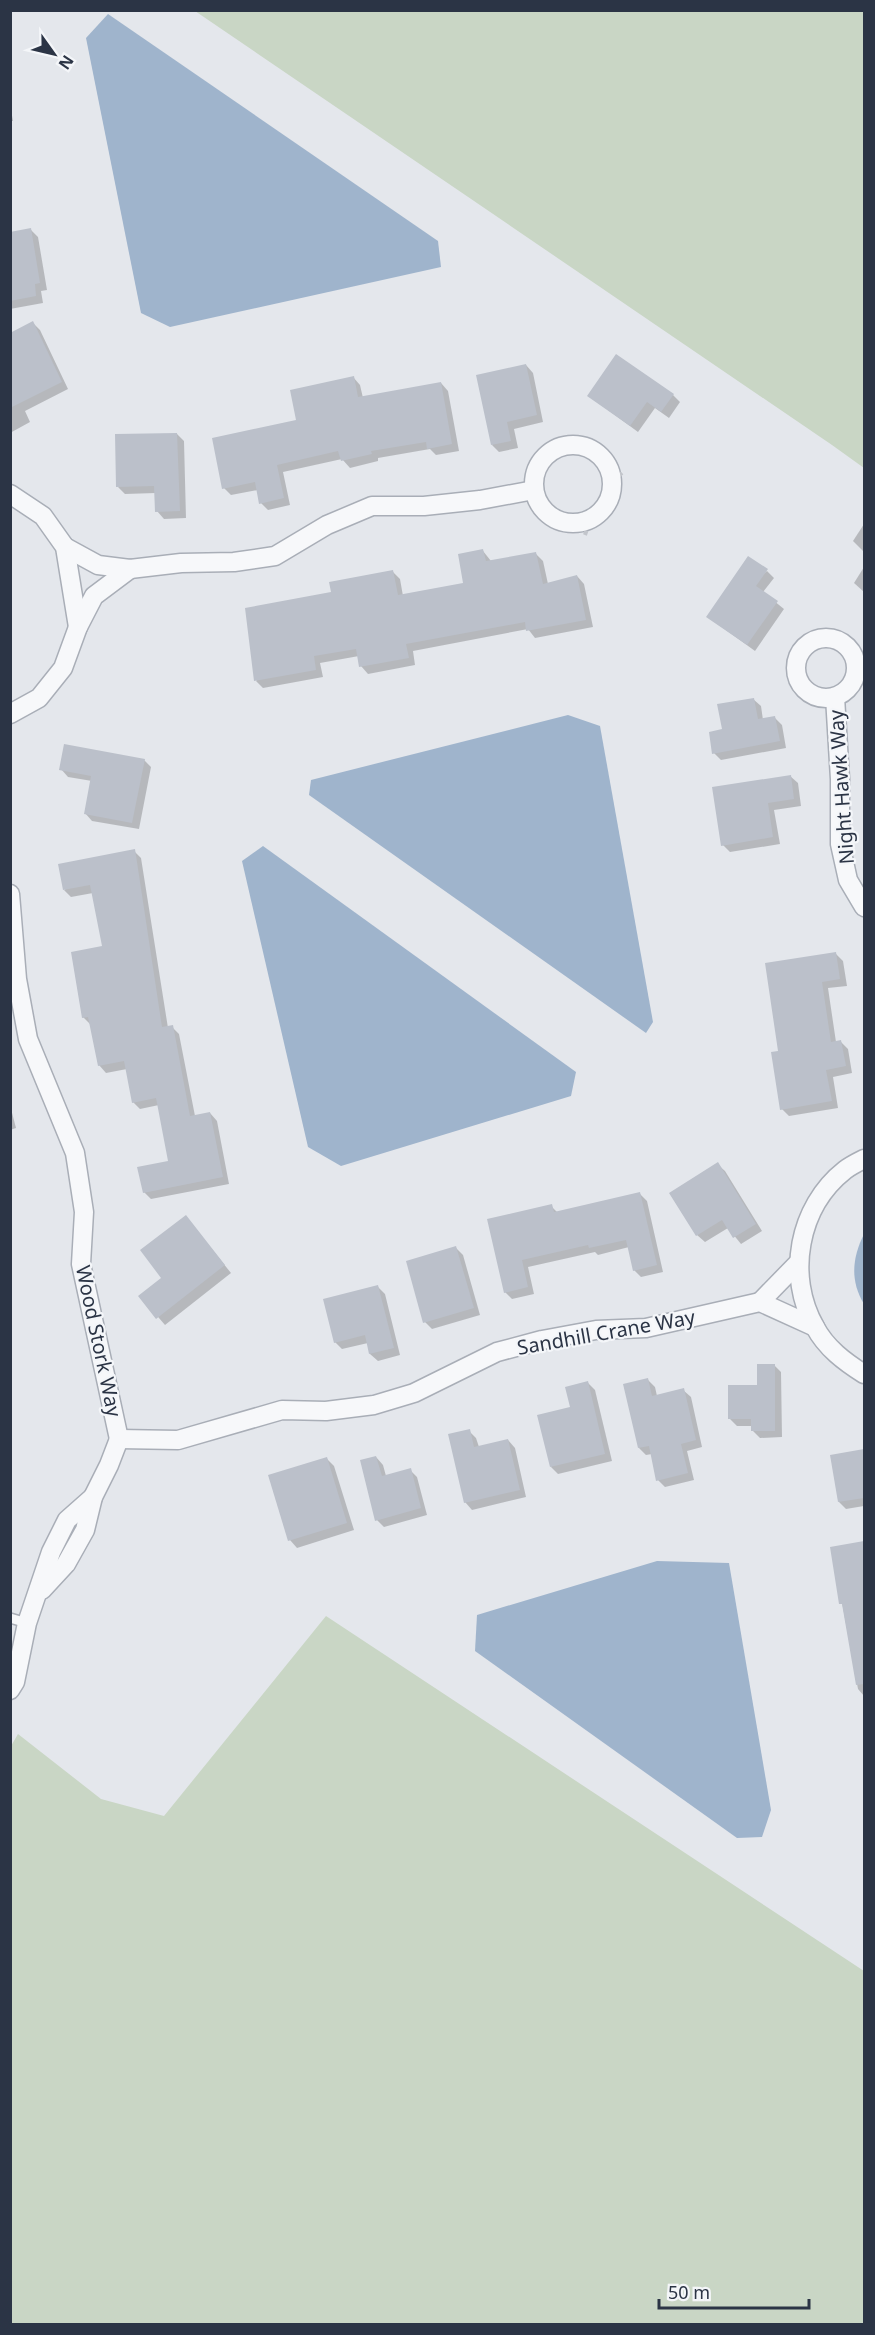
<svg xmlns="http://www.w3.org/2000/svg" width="875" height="2335" viewBox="0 0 875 2335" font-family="'Noto Sans',sans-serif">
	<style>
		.green { fill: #c9d6c5 }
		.water { fill: #9fb4cc }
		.shadow { fill: #0003 }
		.building { fill: #bbc0ca }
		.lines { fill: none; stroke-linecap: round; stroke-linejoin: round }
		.lane-casing { stroke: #a9aeb7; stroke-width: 12 }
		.street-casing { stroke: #a9aeb7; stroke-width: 21 }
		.path { stroke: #c2c5cb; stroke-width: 4; stroke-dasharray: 4.5 4.5; stroke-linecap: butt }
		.lane { stroke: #f7f8fa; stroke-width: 9 }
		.street { stroke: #f7f8fa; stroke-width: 18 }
		.labels { text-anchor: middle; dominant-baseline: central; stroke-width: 4.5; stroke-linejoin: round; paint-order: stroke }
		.street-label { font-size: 20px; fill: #2b3445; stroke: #f4f6f9 }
	</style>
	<rect width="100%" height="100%" fill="#e4e7ec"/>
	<g class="green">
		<path d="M 195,11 L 864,11 L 864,468 L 832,445 Z"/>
		<path d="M 326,1616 L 864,1971 L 864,2324 L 11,2324 L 11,1746 L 18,1734 L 101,1799 L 164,1816 Z"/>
	</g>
	<g class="water">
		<path d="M 108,14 L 438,241 L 441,267 L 170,327 L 141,313 L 86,38 Z"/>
		<path d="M 568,715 L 600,726 L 653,1022 L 646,1033 L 309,795 L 311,780 Z"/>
		<path d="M 263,846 L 576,1072 L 571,1096 L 341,1166 L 308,1147 L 242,861 Z"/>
		<path d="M 864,1234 L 864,1304 C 850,1281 852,1258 864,1234 Z"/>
		<path d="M 657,1561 L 729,1563 L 771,1810 L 762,1837 L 737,1838 L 475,1651 L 477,1615 Z"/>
	</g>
	<g class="shadow">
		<path d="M 10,105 L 13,121 L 10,121 Z"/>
		<path d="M 31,230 L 38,237 L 47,290 L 41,291 L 43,303 L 10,309 L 10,233 Z"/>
		<path d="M 33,323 L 40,330 L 68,389 L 25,411 L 30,422 L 10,433 L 10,334 Z"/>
		<path d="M 526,365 L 533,373 L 543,422 L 514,429 L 518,448 L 499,452 L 492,445 Z"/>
		<path d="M 353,377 L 360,385 L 363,398 L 441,383 L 448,391 L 459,451 L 436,455 L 430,449 L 378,458 L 378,461 L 350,468 L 342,459 L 283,472 L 290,505 L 268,510 L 261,503 L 258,490 L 231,495 L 224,488 L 298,421 Z"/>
		<path d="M 673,395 L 680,402 L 669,418 L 655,408 L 638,432 L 589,396 Z"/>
		<path d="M 177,434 L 184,441 L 186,518 L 164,519 L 157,511 L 156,493 L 125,494 L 118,487 Z"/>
		<path d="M 864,524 L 864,552 L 853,541 Z"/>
		<path d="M 483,551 L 491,561 L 536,554 L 543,561 L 548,584 L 577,576 L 584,584 L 593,627 L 535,638 L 528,629 L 413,651 L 415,665 L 368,674 L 361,666 L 359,656 L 320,663 L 323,677 L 263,688 L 256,681 L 333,593 L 393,572 L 400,579 L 403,596 L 465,584 Z"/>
		<path d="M 864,567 L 864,592 L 854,583 Z"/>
		<path d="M 767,571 L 774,578 L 763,592 L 784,609 L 755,651 L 708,617 Z"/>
		<path d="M 753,699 L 761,706 L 763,720 L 775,718 L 782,725 L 786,748 L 721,760 L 714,753 L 724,731 Z"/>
		<path d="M 144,760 L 151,767 L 139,829 L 92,821 L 85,813 L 92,781 L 68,777 L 61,769 Z"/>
		<path d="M 790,776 L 798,783 L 801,806 L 774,810 L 780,844 L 730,852 L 723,845 Z"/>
		<path d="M 134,851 L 141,858 L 168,1028 L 172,1027 L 179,1034 L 195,1116 L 210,1113 L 217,1121 L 229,1184 L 151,1199 L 144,1192 L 170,1162 L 159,1105 L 140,1109 L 133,1102 L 127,1069 L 106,1073 L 99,1065 L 91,1025 L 83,1017 L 104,947 L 93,893 L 71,897 L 64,890 Z"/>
		<path d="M 836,954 L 843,961 L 847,986 L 828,988 L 836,1042 L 841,1042 L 848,1049 L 852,1073 L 833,1077 L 838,1108 L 789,1116 L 782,1109 L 780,1052 Z"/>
		<path d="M 10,1105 L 16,1128 L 10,1130 Z"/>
		<path d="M 717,1164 L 725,1171 L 762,1231 L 741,1244 L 728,1228 L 705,1242 L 697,1235 Z"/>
		<path d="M 640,1194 L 647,1201 L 663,1272 L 641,1277 L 634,1270 L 629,1247 L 598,1255 L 595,1252 L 528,1267 L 534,1294 L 512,1299 L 505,1292 L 488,1220 L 551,1206 L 558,1213 Z"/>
		<path d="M 186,1217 L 231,1273 L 165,1325 L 140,1296 L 163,1278 Z"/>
		<path d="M 456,1248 L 463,1255 L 480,1315 L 432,1329 L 425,1322 Z"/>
		<path d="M 378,1287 L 385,1294 L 400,1355 L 378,1361 L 370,1354 L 368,1343 L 342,1349 L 335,1342 Z"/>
		<path d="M 774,1365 L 781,1372 L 782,1437 L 760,1438 L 752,1430 L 752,1426 L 737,1426 L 730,1419 Z"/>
		<path d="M 648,1380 L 655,1387 L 657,1396 L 683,1390 L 691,1397 L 702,1447 L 687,1451 L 694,1480 L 665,1487 L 658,1480 L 652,1454 L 646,1455 L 639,1448 Z"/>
		<path d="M 588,1383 L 595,1390 L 612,1461 L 558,1474 L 551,1467 Z"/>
		<path d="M 469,1431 L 476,1438 L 479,1447 L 508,1440 L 515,1448 L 526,1497 L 472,1510 L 465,1502 Z"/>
		<path d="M 864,1451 L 864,1506 L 846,1509 L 839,1502 L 832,1456 Z"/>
		<path d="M 376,1457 L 383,1465 L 386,1476 L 410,1470 L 417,1477 L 427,1515 L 384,1527 L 377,1520 Z"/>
		<path d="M 326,1458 L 334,1466 L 354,1530 L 297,1548 L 290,1540 Z"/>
		<path d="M 864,1543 L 864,1696 L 858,1689 L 832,1548 Z"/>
	</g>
	<g class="building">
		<path d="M 31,228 L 40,283 L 35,284 L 36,296 L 10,301 L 10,232 Z"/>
		<path d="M 33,321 L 62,382 L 10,408 L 10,333 Z"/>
		<path d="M 616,354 L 674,394 L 661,412 L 647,402 L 630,426 L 587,396 Z"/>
		<path d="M 526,364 L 537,415 L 507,422 L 511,441 L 491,445 L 476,375 Z"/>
		<path d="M 354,376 L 358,397 L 441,382 L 452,444 L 427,449 L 426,442 L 371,451 L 372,454 L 341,461 L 338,451 L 277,465 L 284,498 L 259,504 L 255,482 L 222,489 L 212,438 L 296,420 L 290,390 Z"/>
		<path d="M 177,433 L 180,511 L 155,512 L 154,486 L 116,487 L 115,434 Z"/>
		<path d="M 483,549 L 486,561 L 536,552 L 543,584 L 577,575 L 586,620 L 526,631 L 525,622 L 406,644 L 409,658 L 359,667 L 356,649 L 314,656 L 316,670 L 254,681 L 245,608 L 331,592 L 329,582 L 393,570 L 398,595 L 463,583 L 458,554 Z"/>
		<path d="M 748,556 L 768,569 L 756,586 L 778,601 L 747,645 L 706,617 Z"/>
		<path d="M 754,698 L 758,719 L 775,716 L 780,741 L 712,754 L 709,732 L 722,729 L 717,704 Z"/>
		<path d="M 64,744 L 145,759 L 132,823 L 84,814 L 91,776 L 59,770 Z"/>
		<path d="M 791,775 L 794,799 L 768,803 L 773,837 L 721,846 L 712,787 Z"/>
		<path d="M 135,849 L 162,1027 L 173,1025 L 190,1116 L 210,1112 L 223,1177 L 143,1193 L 137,1167 L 168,1161 L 156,1098 L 132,1103 L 124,1061 L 98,1066 L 88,1017 L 82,1018 L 71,952 L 102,946 L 90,885 L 63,890 L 58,864 Z"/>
		<path d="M 836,952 L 840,979 L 822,982 L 831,1042 L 841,1040 L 846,1066 L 826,1070 L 832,1101 L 780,1110 L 771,1052 L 778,1051 L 765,963 Z"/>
		<path d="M 718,1162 L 756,1224 L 733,1238 L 722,1220 L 696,1236 L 669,1193 Z"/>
		<path d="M 640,1192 L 657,1265 L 633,1271 L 626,1240 L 589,1248 L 588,1245 L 522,1260 L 528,1287 L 504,1293 L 487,1219 L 552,1204 L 554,1212 Z"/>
		<path d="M 186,1215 L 225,1265 L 156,1319 L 138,1296 L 161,1278 L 140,1250 Z"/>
		<path d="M 456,1246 L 474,1308 L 423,1323 L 406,1261 Z"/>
		<path d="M 378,1285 L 394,1348 L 369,1354 L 365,1335 L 334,1343 L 323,1299 Z"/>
		<path d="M 757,1364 L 775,1364 L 775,1431 L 751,1431 L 751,1419 L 728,1419 L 728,1385 L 757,1385 Z"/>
		<path d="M 648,1378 L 652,1396 L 684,1388 L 696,1440 L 681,1444 L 688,1473 L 656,1481 L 649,1446 L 638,1448 L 623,1384 Z"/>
		<path d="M 588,1381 L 605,1454 L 550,1467 L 537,1415 L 570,1407 L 565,1387 Z"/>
		<path d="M 470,1429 L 474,1447 L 508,1439 L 520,1490 L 464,1503 L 448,1434 Z"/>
		<path d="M 864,1449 L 864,1498 L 838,1502 L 830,1455 Z"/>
		<path d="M 376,1456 L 382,1476 L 411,1468 L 421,1508 L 375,1521 L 360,1460 Z"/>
		<path d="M 327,1457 L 347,1523 L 288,1541 L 268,1475 Z"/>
		<path d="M 864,1541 L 864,1684 L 856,1685 L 842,1604 L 839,1604 L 830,1547 Z"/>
	</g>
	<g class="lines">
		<g class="lane-casing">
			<path id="lane" d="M 10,1618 L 27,1623"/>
		</g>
		<g class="street-casing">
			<g id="street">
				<circle cx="573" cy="484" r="39"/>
				<path d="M 10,494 L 43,516 L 65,547 L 78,627"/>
				<path d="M 65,547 L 98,565 L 130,569 L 181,563 L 234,562 L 275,556 L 327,525 L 372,506 L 424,506 L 480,500 L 534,490"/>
				<circle cx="826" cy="668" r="30"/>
				<path d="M 835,697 L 840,779 L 840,844 L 848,880 L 864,907"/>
				<path d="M 10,714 L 39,698 L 63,668 L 78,627 L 94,596 L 130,569"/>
				<path d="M 10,894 L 17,979 L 28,1039 L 75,1153 L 84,1212 L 81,1264 L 119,1439"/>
				<path d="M 864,1159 C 858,1162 850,1166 845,1170 C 798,1207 786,1276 815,1327 C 826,1348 845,1362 864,1374"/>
				<path d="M 760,1302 L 798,1263"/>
				<path d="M 119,1439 L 178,1440 L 282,1410 L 326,1411 L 374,1405 L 414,1393 L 497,1352 L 542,1340 L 596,1330 L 646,1328 L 760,1302 L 815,1327"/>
				<path d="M 42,1590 L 66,1564 L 85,1530 L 93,1497 L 109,1465 L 119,1439"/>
				<path d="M 10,1690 L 15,1682 L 27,1623 L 51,1552 L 67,1520 L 93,1497"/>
			</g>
		</g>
		<g class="path">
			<path d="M 612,482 L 624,471"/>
			<path d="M 585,535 L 590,520"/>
			<path d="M 856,660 L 864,658"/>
		</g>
		<use href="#lane" class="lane"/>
		<use href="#street" class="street"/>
	</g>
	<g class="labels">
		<g class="street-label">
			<text transform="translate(841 787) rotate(-94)">Night Hawk Way</text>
			<text transform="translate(606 1332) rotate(-10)">Sandhill Crane Way</text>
			<text transform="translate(99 1341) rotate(78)">Wood Stork Way</text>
		</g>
	</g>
	<rect width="875" height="2335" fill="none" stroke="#2b3445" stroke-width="24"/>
	<g transform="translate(54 54) rotate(124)" stroke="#f4f6f9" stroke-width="4.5" paint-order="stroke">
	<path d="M0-4.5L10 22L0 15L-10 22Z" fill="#2b3445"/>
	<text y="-9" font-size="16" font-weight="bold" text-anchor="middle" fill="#2b3445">N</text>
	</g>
	<path d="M659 2299v9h150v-9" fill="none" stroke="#2b3445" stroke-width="3"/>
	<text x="668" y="2299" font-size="18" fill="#2b3445" stroke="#f4f6f9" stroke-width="4.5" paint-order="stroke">50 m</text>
</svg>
